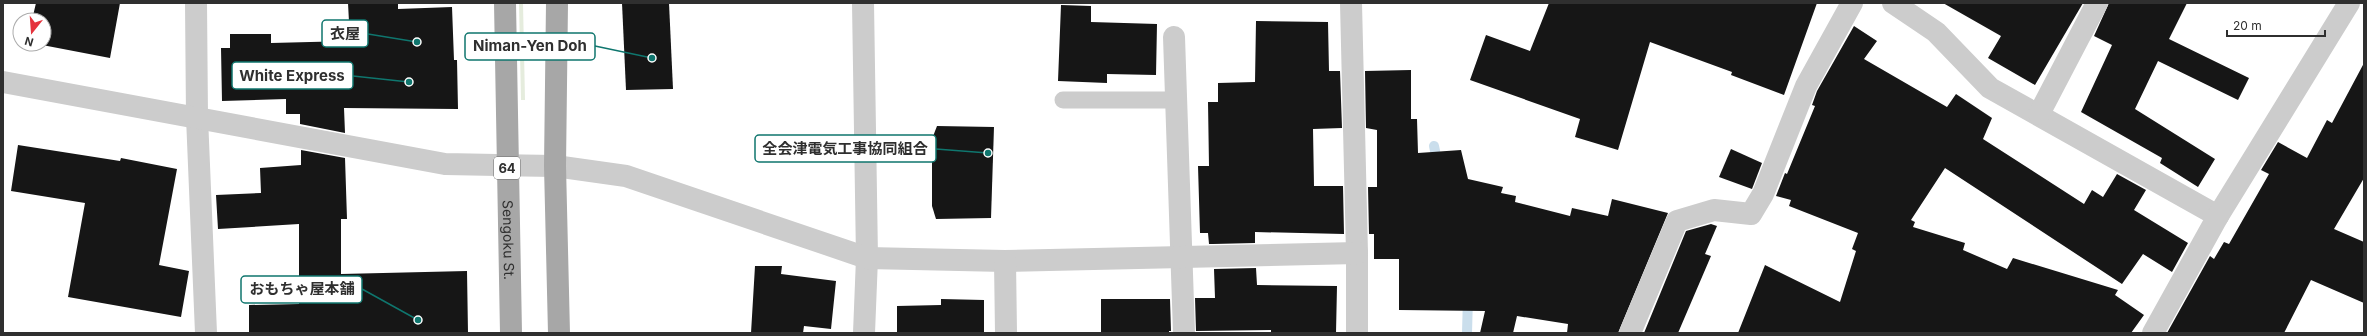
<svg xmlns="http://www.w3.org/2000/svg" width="2367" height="336" viewBox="0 0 2367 336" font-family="Inter,'Noto Sans JP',sans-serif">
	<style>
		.green { fill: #e5ecdd }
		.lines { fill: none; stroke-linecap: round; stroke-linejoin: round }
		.stream { stroke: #cadeec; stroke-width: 10 }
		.building { fill: #161616 }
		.lane { stroke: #ccc; stroke-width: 17 }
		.street { stroke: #ccc; stroke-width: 22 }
		.primary { stroke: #a7a7a7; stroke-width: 22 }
		.labels { text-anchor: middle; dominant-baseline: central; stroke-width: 4; stroke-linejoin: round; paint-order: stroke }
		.shield { fill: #fff; stroke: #6d6d6d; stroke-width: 1 }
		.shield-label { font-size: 13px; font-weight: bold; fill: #2f2f2f }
		.street-label { font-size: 14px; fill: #2f2f2f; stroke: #fff }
		.leader { fill: none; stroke: #0f766e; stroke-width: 1.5 }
		.callout-dot { fill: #0f766e; stroke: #fff; stroke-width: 1.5 }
		.callout { fill: #fff; stroke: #0f766e; stroke-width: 1.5 }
		.callout-label { font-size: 15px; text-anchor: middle; font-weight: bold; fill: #2f2f2f }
	</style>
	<rect width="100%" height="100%" fill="#fff"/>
	<path class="green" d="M 519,3 L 523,3 L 525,100 L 521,100 Z"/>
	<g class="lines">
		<g class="stream">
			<path d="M 1434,146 L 1438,165"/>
			<path d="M 1467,333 L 1468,297"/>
		</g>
	</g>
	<g class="building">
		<path d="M 36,3 L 120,3 L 110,58 L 37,44 L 44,44 L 44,20 L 32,20 Z"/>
		<path d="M 348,3 L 398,3 L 398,9 L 452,7 L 454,60 L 457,60 L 458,109 L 344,108 L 345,133 L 300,124 L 300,114 L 286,114 L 286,99 L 222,101 L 221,48 L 230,48 L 230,34 L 271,34 L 271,43 L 350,41 Z"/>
		<path d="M 622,3 L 669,3 L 673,89 L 626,90 Z"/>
		<path d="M 1549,3 L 1817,3 L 1784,95 L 1731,75 L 1732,72 L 1650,42 L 1618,150 L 1575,137 L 1580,119 L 1470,80 L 1486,35 L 1530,51 Z"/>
		<path d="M 1943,3 L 2083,3 L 2035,85 L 1988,58 L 2001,36 Z"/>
		<path d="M 2109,3 L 2187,3 L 2169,39 L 2249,78 L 2238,100 L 2158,61 L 2135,109 L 2215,159 L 2198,187 L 2160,163 L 2162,158 L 2081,112 L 2112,45 L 2094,36 Z"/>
		<path d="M 1061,5 L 1091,6 L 1091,22 L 1157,24 L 1156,75 L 1107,74 L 1107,83 L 1058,81 Z"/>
		<path d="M 1256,21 L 1328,22 L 1329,71 L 1340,71 L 1342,128 L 1313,129 L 1314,186 L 1343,186 L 1344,234 L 1255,232 L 1255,243 L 1213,244 L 1209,244 L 1208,233 L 1200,233 L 1198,166 L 1209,166 L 1208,102 L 1218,102 L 1218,83 L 1255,82 Z"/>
		<path d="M 1854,26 L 1877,41 L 1864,59 L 1947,107 L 1956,94 L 1992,118 L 1983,139 L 2084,204 L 2092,190 L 2103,197 L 2117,174 L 2146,190 L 2134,210 L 2188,243 L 2172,272 L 2143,254 L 2122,284 L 1945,168 L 1911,220 L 1915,222 L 1913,227 L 1965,243 L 1963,250 L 2007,269 L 2013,258 L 2118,290 L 2115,295 L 2144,315 L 2131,333 L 1738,333 L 1765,265 L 1840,302 L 1856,251 L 1852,249 L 1858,233 L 1789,206 L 1791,200 L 1776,196 L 1785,173 L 1787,174 L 1815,106 L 1812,105 L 1817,91 Z"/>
		<path d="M 2364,63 L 2364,178 L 2334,229 L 2364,242 L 2364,303 L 2311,280 L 2284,333 L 2167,333 L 2210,256 L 2214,259 L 2224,242 L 2229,244 L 2269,174 L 2261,170 L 2278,142 L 2307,158 L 2327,120 L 2332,123 Z"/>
		<path d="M 1411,70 L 1411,119 L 1417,119 L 1418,153 L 1461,150 L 1468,179 L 1503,187 L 1501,193 L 1516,196 L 1515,202 L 1570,216 L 1572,208 L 1608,216 L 1612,199 L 1668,213 L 1618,333 L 1567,333 L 1568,324 L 1517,316 L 1513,333 L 1480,333 L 1485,311 L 1399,310 L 1399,259 L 1374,259 L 1374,234 L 1369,234 L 1368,187 L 1377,187 L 1377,130 L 1366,128 L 1365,71 Z"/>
		<path d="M 937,126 L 994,127 L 991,218 L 936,219 L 932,206 L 932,139 Z"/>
		<path d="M 18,145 L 120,161 L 121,158 L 177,169 L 159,265 L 189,271 L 181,317 L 68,297 L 85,203 L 11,191 Z"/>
		<path d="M 1731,149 L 1762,163 L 1752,189 L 1719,177 Z"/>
		<path d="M 301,150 L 345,158 L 347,219 L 341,219 L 341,274 L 467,271 L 468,333 L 249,333 L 249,305 L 299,304 L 299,224 L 218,229 L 216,195 L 261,193 L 260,168 L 301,165 Z"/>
		<path d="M 1711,224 L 1717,226 L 1705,254 L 1711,256 L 1678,333 L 1644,333 L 1686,231 Z"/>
		<path d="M 755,266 L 782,266 L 781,274 L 836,281 L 831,329 L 804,326 L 803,333 L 751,333 Z"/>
		<path d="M 1256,268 L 1257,285 L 1337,286 L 1336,333 L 1271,333 L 1271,330 L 1196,331 L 1195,298 L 1215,298 L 1214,269 Z"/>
		<path d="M 941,299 L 984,300 L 984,333 L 897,333 L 897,306 L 941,305 Z"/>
		<path d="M 1101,299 L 1170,299 L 1171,331 L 1169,331 L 1169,333 L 1101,333 Z"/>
	</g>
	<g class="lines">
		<path class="lane" d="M 1063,100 L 1177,100"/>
		<g class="street">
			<path d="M 196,3 L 197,117 L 206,333"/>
			<path d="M 863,3 L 867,258 L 864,333"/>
			<path d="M 1351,3 L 1357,253 L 1357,333"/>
			<path d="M 1893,3 L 1936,32 L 1990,88 L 2218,216"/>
			<path d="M 1174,37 L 1184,333"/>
			<path d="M 3,82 L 445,164 L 555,166 L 626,176 L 867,258 L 1005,261 L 1357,253"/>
			<path d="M 2039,114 L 2097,3"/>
			<path d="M 1005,261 L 1006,333"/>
			<path d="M 1630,333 L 1677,221 L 1714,210 L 1751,214 L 1763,194 L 1806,86 L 1852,3"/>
			<path d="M 2153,333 L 2218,216 L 2349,3"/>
		</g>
		<g class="primary">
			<path id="s1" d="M 505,3 L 511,333"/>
			<path d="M 557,3 L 555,166 L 559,333"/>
		</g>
	</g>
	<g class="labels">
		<rect class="shield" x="494" y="157" width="26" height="22" rx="3"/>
		<g class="shield-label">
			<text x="507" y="168">64</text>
		</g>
		<g class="street-label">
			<text stroke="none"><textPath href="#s1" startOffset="237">Sengoku St.</textPath></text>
		</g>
	</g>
	<path class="leader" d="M417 42L368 34M652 58L595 46M409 82L353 76M988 153L936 149M418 320L362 289"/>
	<g class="callout-dot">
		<circle cx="417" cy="42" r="4"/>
		<circle cx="652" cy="58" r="4"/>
		<circle cx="409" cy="82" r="4"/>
		<circle cx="988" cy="153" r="4"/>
		<circle cx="418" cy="320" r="4"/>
	</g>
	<g class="callout">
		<rect x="322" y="20" width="46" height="27" rx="4"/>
		<rect x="465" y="33" width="130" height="27" rx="4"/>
		<rect x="232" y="62" width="121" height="27" rx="4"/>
		<rect x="755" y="135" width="181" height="27" rx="4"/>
		<rect x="241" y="276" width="121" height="27" rx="4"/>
	</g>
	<g class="callout-label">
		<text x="345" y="39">衣屋</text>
		<text x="530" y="51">Niman-Yen Doh</text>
		<text x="292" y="81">White Express</text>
		<text x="845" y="154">全会津電気工事協同組合</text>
		<text x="302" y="294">おもちゃ屋本舗</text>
	</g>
	<rect width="2367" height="336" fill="none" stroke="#2f2f2f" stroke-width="8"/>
	<g transform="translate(32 32) rotate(197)"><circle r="19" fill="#ffffff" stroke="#acacac"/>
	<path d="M0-3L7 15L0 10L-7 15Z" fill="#e5333d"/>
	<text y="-6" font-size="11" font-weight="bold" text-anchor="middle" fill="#2f2f2f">N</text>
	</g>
	<path d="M2227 30v6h98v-6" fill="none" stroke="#2f2f2f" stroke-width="2"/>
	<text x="2233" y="30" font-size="12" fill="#2f2f2f" stroke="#ffffff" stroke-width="3" paint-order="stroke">20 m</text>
</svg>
